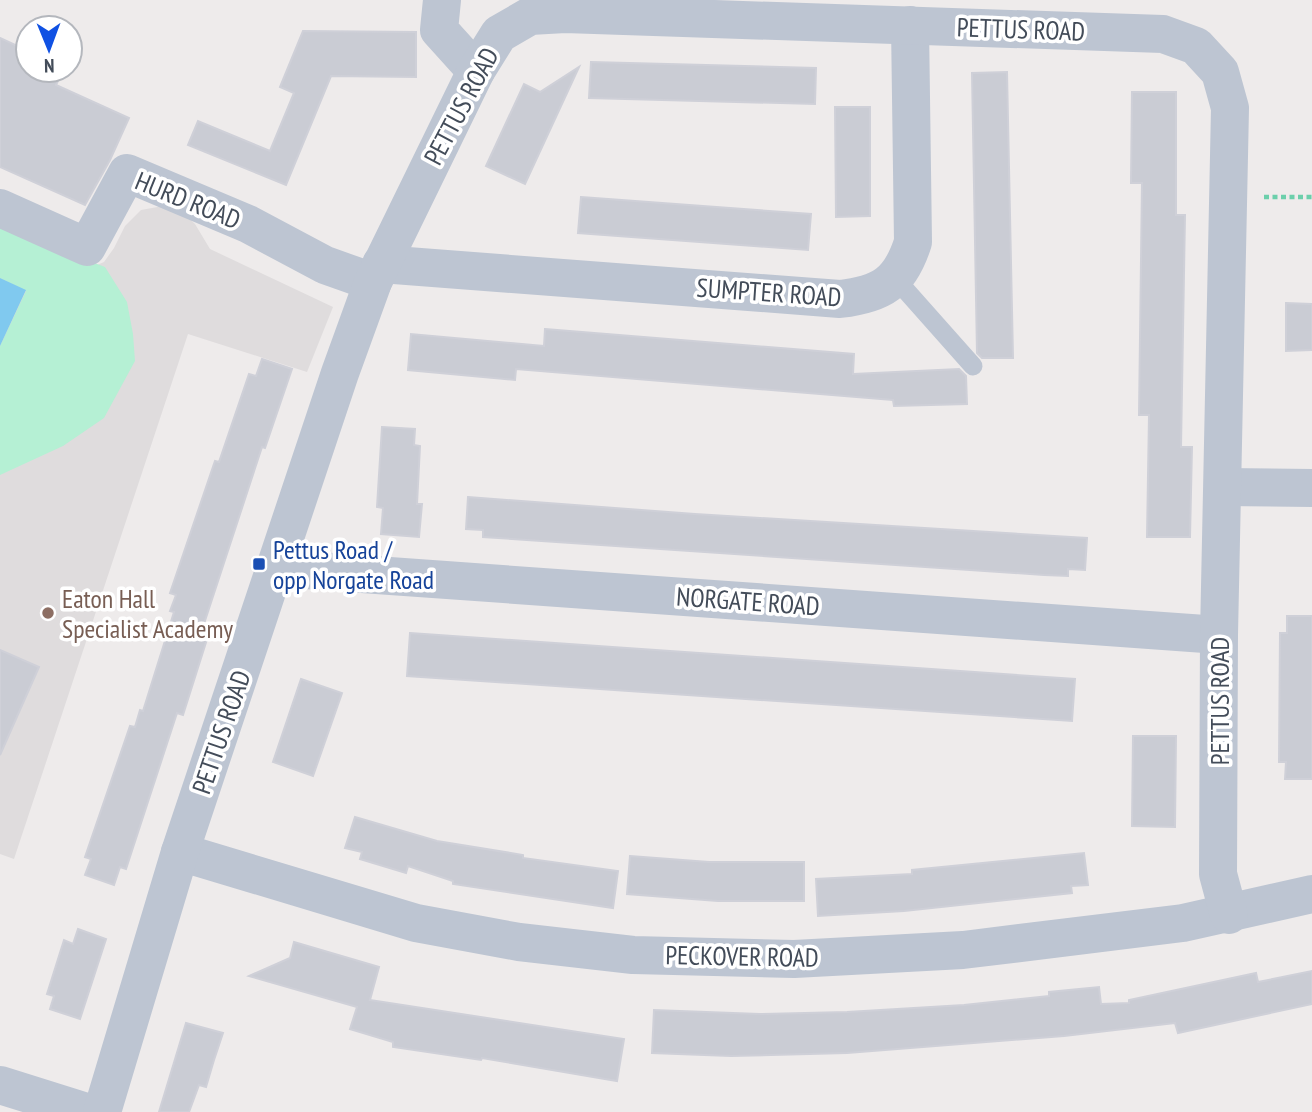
<svg xmlns="http://www.w3.org/2000/svg" width="1312" height="1112" viewBox="0 0 1312 1112" font-family="'PT Sans Narrow',sans-serif">
	<style>
		.education { fill: #dfdcdd }
		.green { fill: #b5f0d4 }
		.water { fill: #80c9ef }
		.building { fill: #caccd4; stroke: #cfd0d8; stroke-width: 2 }
		.lines { fill: none; stroke-linecap: round; stroke-linejoin: round }
		.path { stroke: #6ccfab; stroke-width: 4.5; stroke-dasharray: 5 3.5; stroke-linecap: butt }
		.service { stroke: #bdc5d2; stroke-width: 19 }
		.minor { stroke: #bdc5d2; stroke-width: 38 }
		.transit-dot { fill: #1a4fb4; stroke: #fff; stroke-width: 2.5 }
		.education-dot { fill: #8d6e63; stroke: #fff; stroke-width: 2.5 }
		.labels { text-anchor: middle; dominant-baseline: central; stroke-width: 7; stroke-linejoin: round; paint-order: stroke }
		.street-label { font-size: 26px; fill: #434c59; stroke: #fff }
		.transit-label { font-size: 26px; fill: #164399; stroke: #fff; text-anchor: start }
		.education-label { font-size: 26px; fill: #785e54; stroke: #fff; text-anchor: start }
	</style>
	<rect width="100%" height="100%" fill="#eeebeb"/>
	<path class="education" d="M 163,206 L 181,211 L 195,224 L 210,249 L 333,307 L 307,372 L 188,334 L 14,859 L 0,854 L 0,244 L 90,268 L 104,262 L 114,248 L 125,226 L 141,210 Z"/>
	<path class="green" d="M 0,227 L 105,267 L 127,302 L 133,334 L 135,361 L 104,418 L 63,446 L 0,475 L 0,346 L 26,291 L 0,278 Z"/>
	<path class="water" d="M 0,278 L 26,290 L 0,346 Z"/>
	<g class="building">
		<path d="M 303,31 L 416,32 L 416,77 L 331,76 L 286,185 L 188,145 L 198,121 L 270,151 L 294,93 L 280,87 Z"/>
		<path d="M 0,38 L 28,51 L 28,70 L 63,70 L 56,85 L 129,118 L 110,160 L 85,205 L 0,167 Z"/>
		<path d="M 591,62 L 816,68 L 815,104 L 589,98 Z"/>
		<path d="M 579,67 L 525,184 L 486,166 L 524,84 L 540,92 Z"/>
		<path d="M 1007,72 L 1013,358 L 982,358 L 977,353 L 972,73 Z"/>
		<path d="M 1132,92 L 1176,92 L 1176,215 L 1185,215 L 1181,447 L 1192,447 L 1190,537 L 1147,537 L 1149,415 L 1139,415 L 1142,183 L 1131,183 Z"/>
		<path d="M 835,107 L 870,107 L 870,216 L 836,217 Z"/>
		<path d="M 581,197 L 811,214 L 808,250 L 578,233 Z"/>
		<path d="M 1286,303 L 1312,304 L 1312,350 L 1286,351 Z"/>
		<path d="M 545,329 L 854,354 L 853,374 L 959,369 L 966,376 L 967,404 L 894,406 L 893,400 L 516,369 L 515,380 L 408,370 L 411,334 L 544,346 Z"/>
		<path d="M 262,359 L 292,369 L 265,448 L 262,447 L 201,633 L 208,636 L 183,715 L 177,713 L 126,869 L 120,867 L 114,885 L 85,875 L 91,859 L 85,857 L 130,726 L 135,727 L 140,710 L 143,711 L 174,612 L 170,611 L 176,595 L 170,593 L 215,461 L 219,462 L 249,374 L 256,376 Z"/>
		<path d="M 382,427 L 415,429 L 414,445 L 420,446 L 417,504 L 422,504 L 419,537 L 381,534 L 383,508 L 377,507 Z"/>
		<path d="M 468,497 L 695,514 L 1087,538 L 1085,570 L 1068,569 L 1068,576 L 1044,575 L 483,537 L 483,530 L 466,529 Z"/>
		<path d="M 1287,616 L 1312,616 L 1312,779 L 1285,779 L 1286,762 L 1279,762 L 1280,633 L 1287,633 Z"/>
		<path d="M 410,633 L 1075,679 L 1072,721 L 407,676 Z"/>
		<path d="M 0,650 L 39,667 L 0,755 Z"/>
		<path d="M 301,679 L 342,693 L 313,776 L 273,762 Z"/>
		<path d="M 1133,736 L 1176,736 L 1175,827 L 1132,826 Z"/>
		<path d="M 355,817 L 437,841 L 523,855 L 523,858 L 618,871 L 613,908 L 453,884 L 453,881 L 408,866 L 406,873 L 360,859 L 362,852 L 345,848 Z"/>
		<path d="M 1084,853 L 1088,885 L 1071,886 L 1072,893 L 904,911 L 818,916 L 816,879 L 912,874 L 912,870 Z"/>
		<path d="M 630,856 L 709,862 L 804,862 L 804,901 L 718,901 L 627,894 Z"/>
		<path d="M 78,929 L 106,939 L 80,1019 L 50,1009 L 54,996 L 47,994 L 64,940 L 73,944 Z"/>
		<path d="M 294,942 L 379,967 L 370,1000 L 624,1039 L 617,1081 L 482,1058 L 481,1060 L 393,1047 L 393,1042 L 350,1029 L 357,1007 L 249,976 L 290,958 Z"/>
		<path d="M 1312,971 L 1312,1004 L 1178,1033 L 1175,1023 L 1064,1036 L 847,1053 L 731,1056 L 652,1053 L 654,1010 L 760,1014 L 847,1012 L 964,1005 L 1049,996 L 1049,992 L 1099,987 L 1101,1004 L 1129,1003 L 1129,1000 L 1256,973 L 1258,982 Z"/>
		<path d="M 186,1023 L 223,1033 L 214,1060 L 206,1087 L 199,1085 L 189,1112 L 159,1112 Z"/>
	</g>
	<g class="lines">
		<path class="path" d="M 1264,197 L 1312,197"/>
		<path class="service" d="M 894,277 L 973,366"/>
		<g class="minor">
			<path d="M 442,0 L 439,30 L 476,71"/>
			<path d="M 0,208 L 87,247 L 127,173 L 248,224 L 325,265 L 373,282"/>
			<path d="M 381,264 L 840,299 C 882,294 900,283 913,242 L 910,25"/>
			<path d="M 1223,487 L 1312,488"/>
			<path d="M 277,568 L 1219,635"/>
			<path d="M 180,852 L 416,923 L 519,942 L 633,955 L 794,959 L 963,950 L 1183,923 L 1312,894"/>
			<path d="M 0,1085 L 86,1112"/>
			<path d="M 102,1112 L 180,852 L 340,373 L 373,282 L 476,71 L 499,34 L 530,16 L 565,14 L 1163,34 L 1196,46 L 1220,72 L 1230,108 L 1219,635 L 1218,874 L 1229,915"/>
		</g>
	</g>
	<rect class="transit-dot" x="252" y="557" width="14" height="14" rx="3.5"/>
	<circle class="education-dot" cx="48" cy="613" r="7"/>
	<g class="labels">
		<g class="street-label">
			<text transform="translate(1021 29) rotate(2)">PETTUS ROAD</text>
			<text transform="translate(461 106) rotate(-62)">PETTUS ROAD</text>
			<text transform="translate(188 200) rotate(22)">HURD ROAD</text>
			<text transform="translate(769 292) rotate(4)">SUMPTER ROAD</text>
			<text transform="translate(748 601) rotate(4)">NORGATE ROAD</text>
			<text transform="translate(1219 701) rotate(-90)">PETTUS ROAD</text>
			<text transform="translate(221 732) rotate(-71)">PETTUS ROAD</text>
			<text transform="translate(742 956) rotate(1)">PECKOVER ROAD</text>
		</g>
		<g class="transit-label">
			<text x="273" y="549">Pettus Road /<tspan x="273" dy="30">opp Norgate Road</tspan></text>
		</g>
		<g class="education-label">
			<text x="62" y="598">Eaton Hall<tspan x="62" dy="30">Specialist Academy</tspan></text>
		</g>
	</g>
	<g transform="translate(49 49) rotate(179)"><circle r="33" fill="#ffffff" stroke="#b4b7bd" stroke-width="2"/>
	<path d="M0-5L12 26L0 18L-12 26Z" fill="#1051e3"/>
	<text y="-10" font-size="19" font-weight="bold" text-anchor="middle" fill="#434c59">N</text>
	</g>
</svg>
